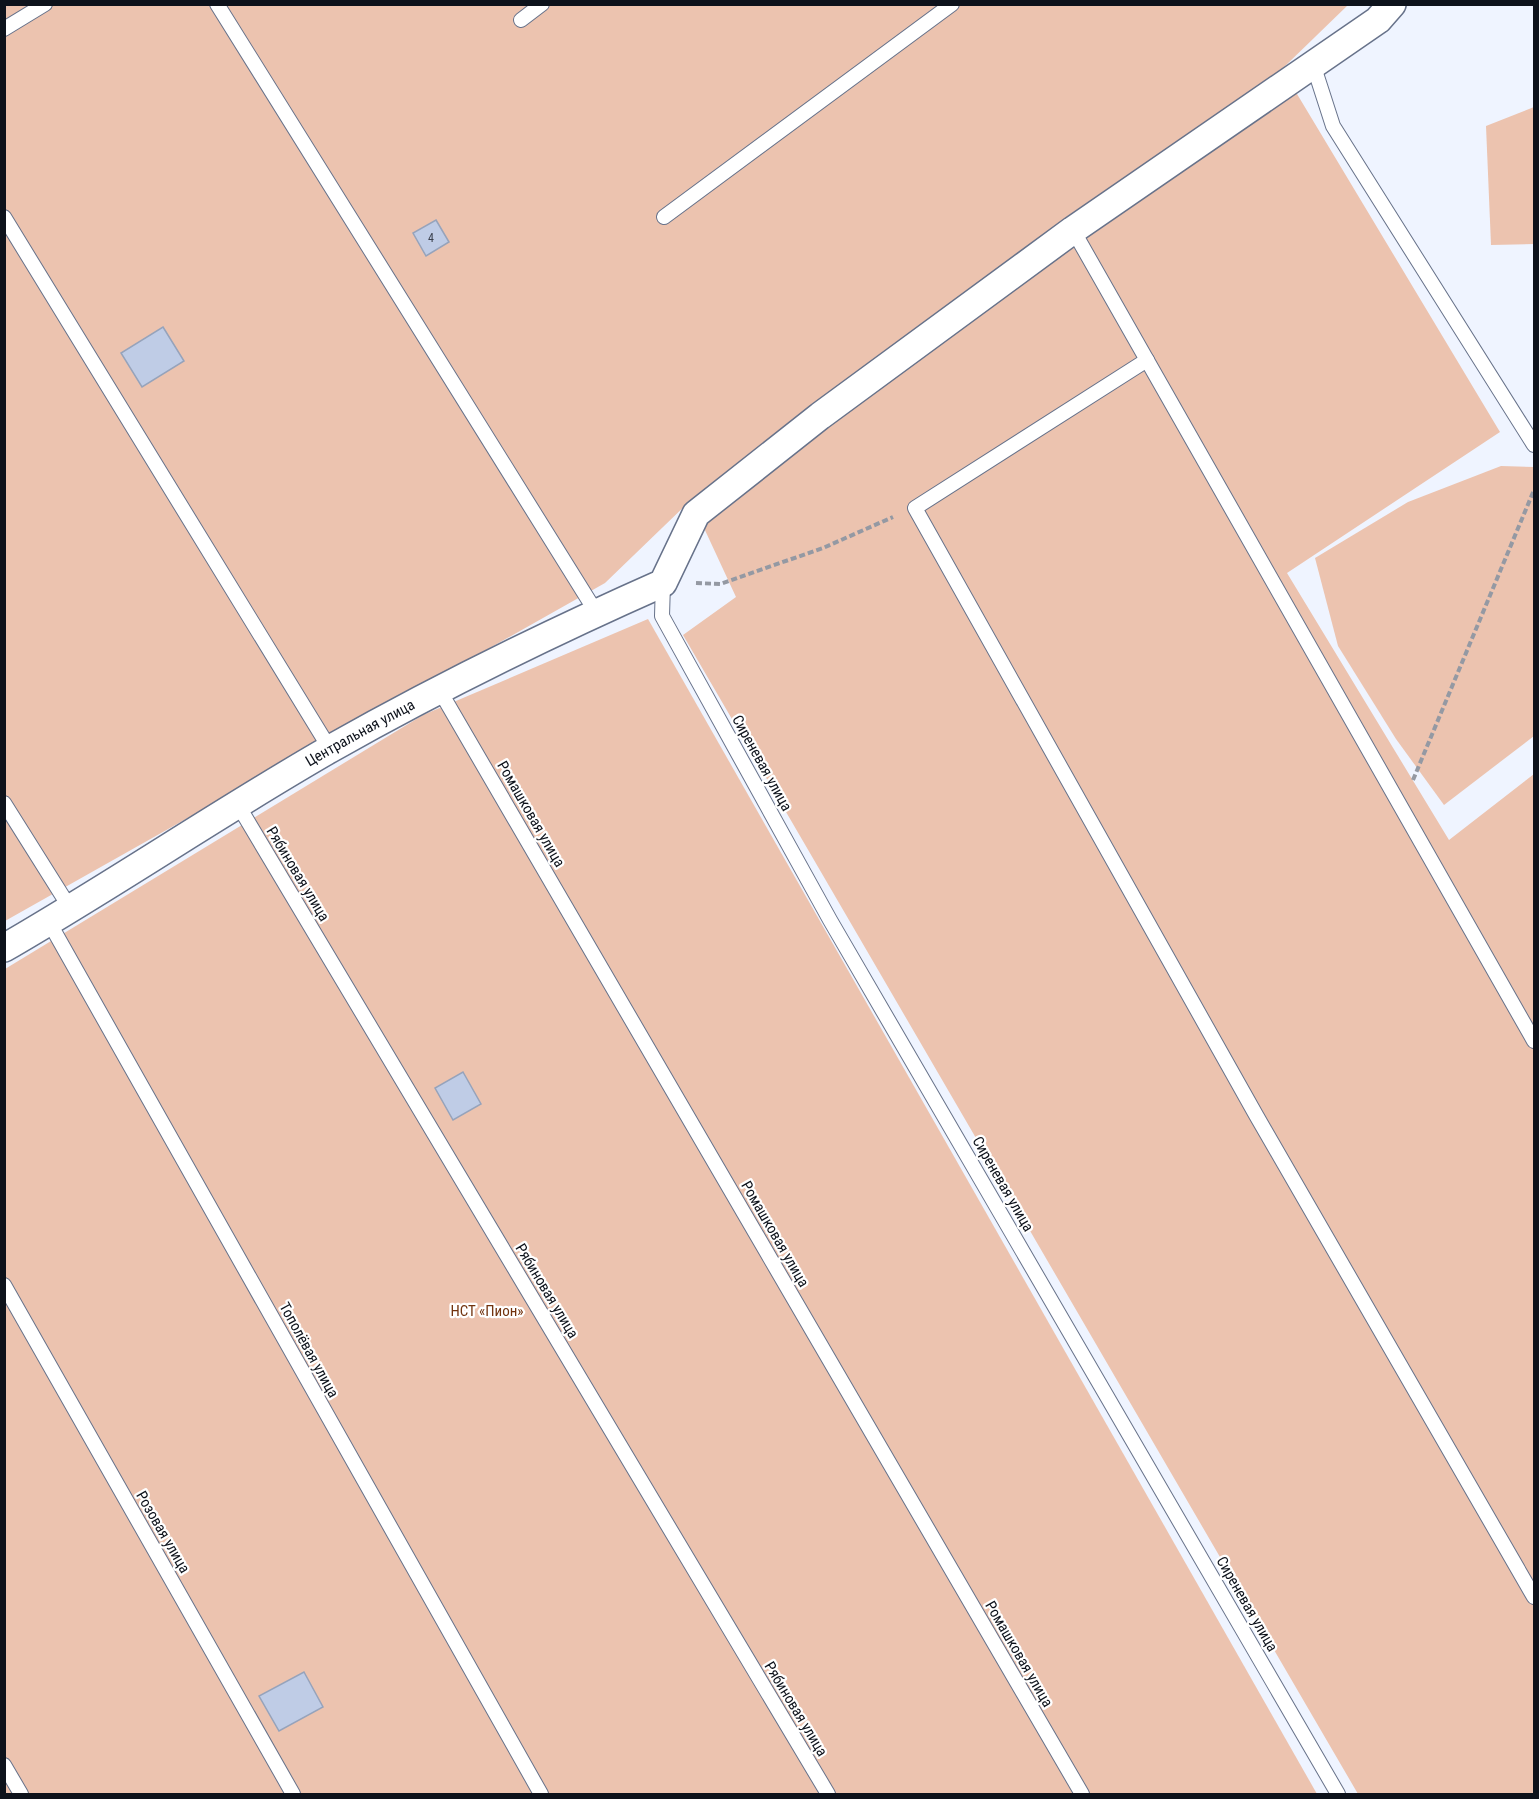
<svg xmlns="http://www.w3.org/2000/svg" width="1539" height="1799" viewBox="0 0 1539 1799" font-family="'Roboto Condensed',sans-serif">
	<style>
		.green { fill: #ecc3af }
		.building { fill: #bfcce6; stroke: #96a3bb; stroke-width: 1.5 }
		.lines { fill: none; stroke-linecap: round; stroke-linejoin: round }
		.lane-casing { stroke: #67728a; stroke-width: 16 }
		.street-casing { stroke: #67728a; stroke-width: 30 }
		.path { stroke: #9499a3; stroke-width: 4; stroke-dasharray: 6 3; stroke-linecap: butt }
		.lane { stroke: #fff; stroke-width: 14 }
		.street { stroke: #fff; stroke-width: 27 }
		.labels { text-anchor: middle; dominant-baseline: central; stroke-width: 4.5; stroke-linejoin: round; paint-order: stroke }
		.number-label { font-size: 12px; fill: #3a404e }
		.street-label { font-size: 15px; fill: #0d121b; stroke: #fff }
		.park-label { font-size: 15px; fill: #72330e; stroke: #fff }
	</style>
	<rect width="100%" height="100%" fill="#eff4ff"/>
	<g class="green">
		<path d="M 5,5 L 1348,5 L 1282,69 L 1500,432 L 1287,573 L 1449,840 L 1534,774 L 1534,1794 L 1358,1794 L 683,635 L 736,597 L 691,500 L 605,583 L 5,921 Z"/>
		<path d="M 1534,107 L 1534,244 L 1491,245 L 1486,126 Z"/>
		<path d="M 1501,466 L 1534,467 L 1534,736 L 1444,805 L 1396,739 L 1338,646 L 1315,558 L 1408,502 Z"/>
		<path d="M 648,619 L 1317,1794 L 5,1794 L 5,969 L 423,715 Z"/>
	</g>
	<g class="building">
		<path d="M 436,220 L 449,242 L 426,256 L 413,233 Z"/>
		<path d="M 163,327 L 184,361 L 142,387 L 121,353 Z"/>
		<path d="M 463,1072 L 481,1104 L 453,1120 L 435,1088 Z"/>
		<path d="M 304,1672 L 323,1707 L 279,1731 L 259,1696 Z"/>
	</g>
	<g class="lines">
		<g class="lane-casing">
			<g id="lane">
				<path d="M 217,4 L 596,612"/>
				<path d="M 521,20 L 542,4"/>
				<path d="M 4,29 L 45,4"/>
				<path d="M 1313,64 L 1333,126 L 1534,445"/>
				<path d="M 4,217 L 330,749"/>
				<path d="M 664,217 L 952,4"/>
				<path d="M 1073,230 L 1534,1041"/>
				<path d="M 1147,360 L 915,508 L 1256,1115 L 1534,1597"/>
				<path d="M 663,583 L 662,616 L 830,920 L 1338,1794"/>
				<path d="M 440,691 L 1082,1794"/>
				<path d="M 4,803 L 70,908"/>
				<path d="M 238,805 L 828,1794"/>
				<path d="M 49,922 L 541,1794"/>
				<path d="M 4,1285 L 293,1794"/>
				<path d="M 4,1765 L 21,1794"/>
			</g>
		</g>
		<g class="street-casing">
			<g id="street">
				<path id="s1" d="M 4,948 C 115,884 220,812 330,749 C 438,688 550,633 663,583 L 696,514 L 820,416 L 1073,230 L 1378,20 L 1392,4"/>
			</g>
		</g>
		<g class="path">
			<path d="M 696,583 L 720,584 L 823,548 L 893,517"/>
			<path d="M 1413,780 L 1534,490"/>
		</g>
		<use href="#lane" class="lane"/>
		<use href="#street" class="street"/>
	</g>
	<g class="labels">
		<g class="number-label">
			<text x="431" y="238">4</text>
		</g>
		<g class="street-label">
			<text stroke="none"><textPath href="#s1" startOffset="416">Центральная улица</textPath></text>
			<text transform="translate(762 763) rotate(61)">Сиреневая улица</text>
			<text transform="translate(531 814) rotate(60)">Ромашковая улица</text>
			<text transform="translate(298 874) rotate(59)">Рябиновая улица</text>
			<text transform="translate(1003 1184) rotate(60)">Сиреневая улица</text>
			<text transform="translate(775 1234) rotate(60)">Ромашковая улица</text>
			<text transform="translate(547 1291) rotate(59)">Рябиновая улица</text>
			<text transform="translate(309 1350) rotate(61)">Тополёвая улица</text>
			<text transform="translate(163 1532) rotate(60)">Розовая улица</text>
			<text transform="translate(1247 1604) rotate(60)">Сиреневая улица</text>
			<text transform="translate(1019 1654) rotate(60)">Ромашковая улица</text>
			<text transform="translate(796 1709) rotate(59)">Рябиновая улица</text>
		</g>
		<g class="park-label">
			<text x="487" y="1311">НСТ «Пион»</text>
		</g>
	</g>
	<rect width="1539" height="1799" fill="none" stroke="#0d121b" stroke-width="12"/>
</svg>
